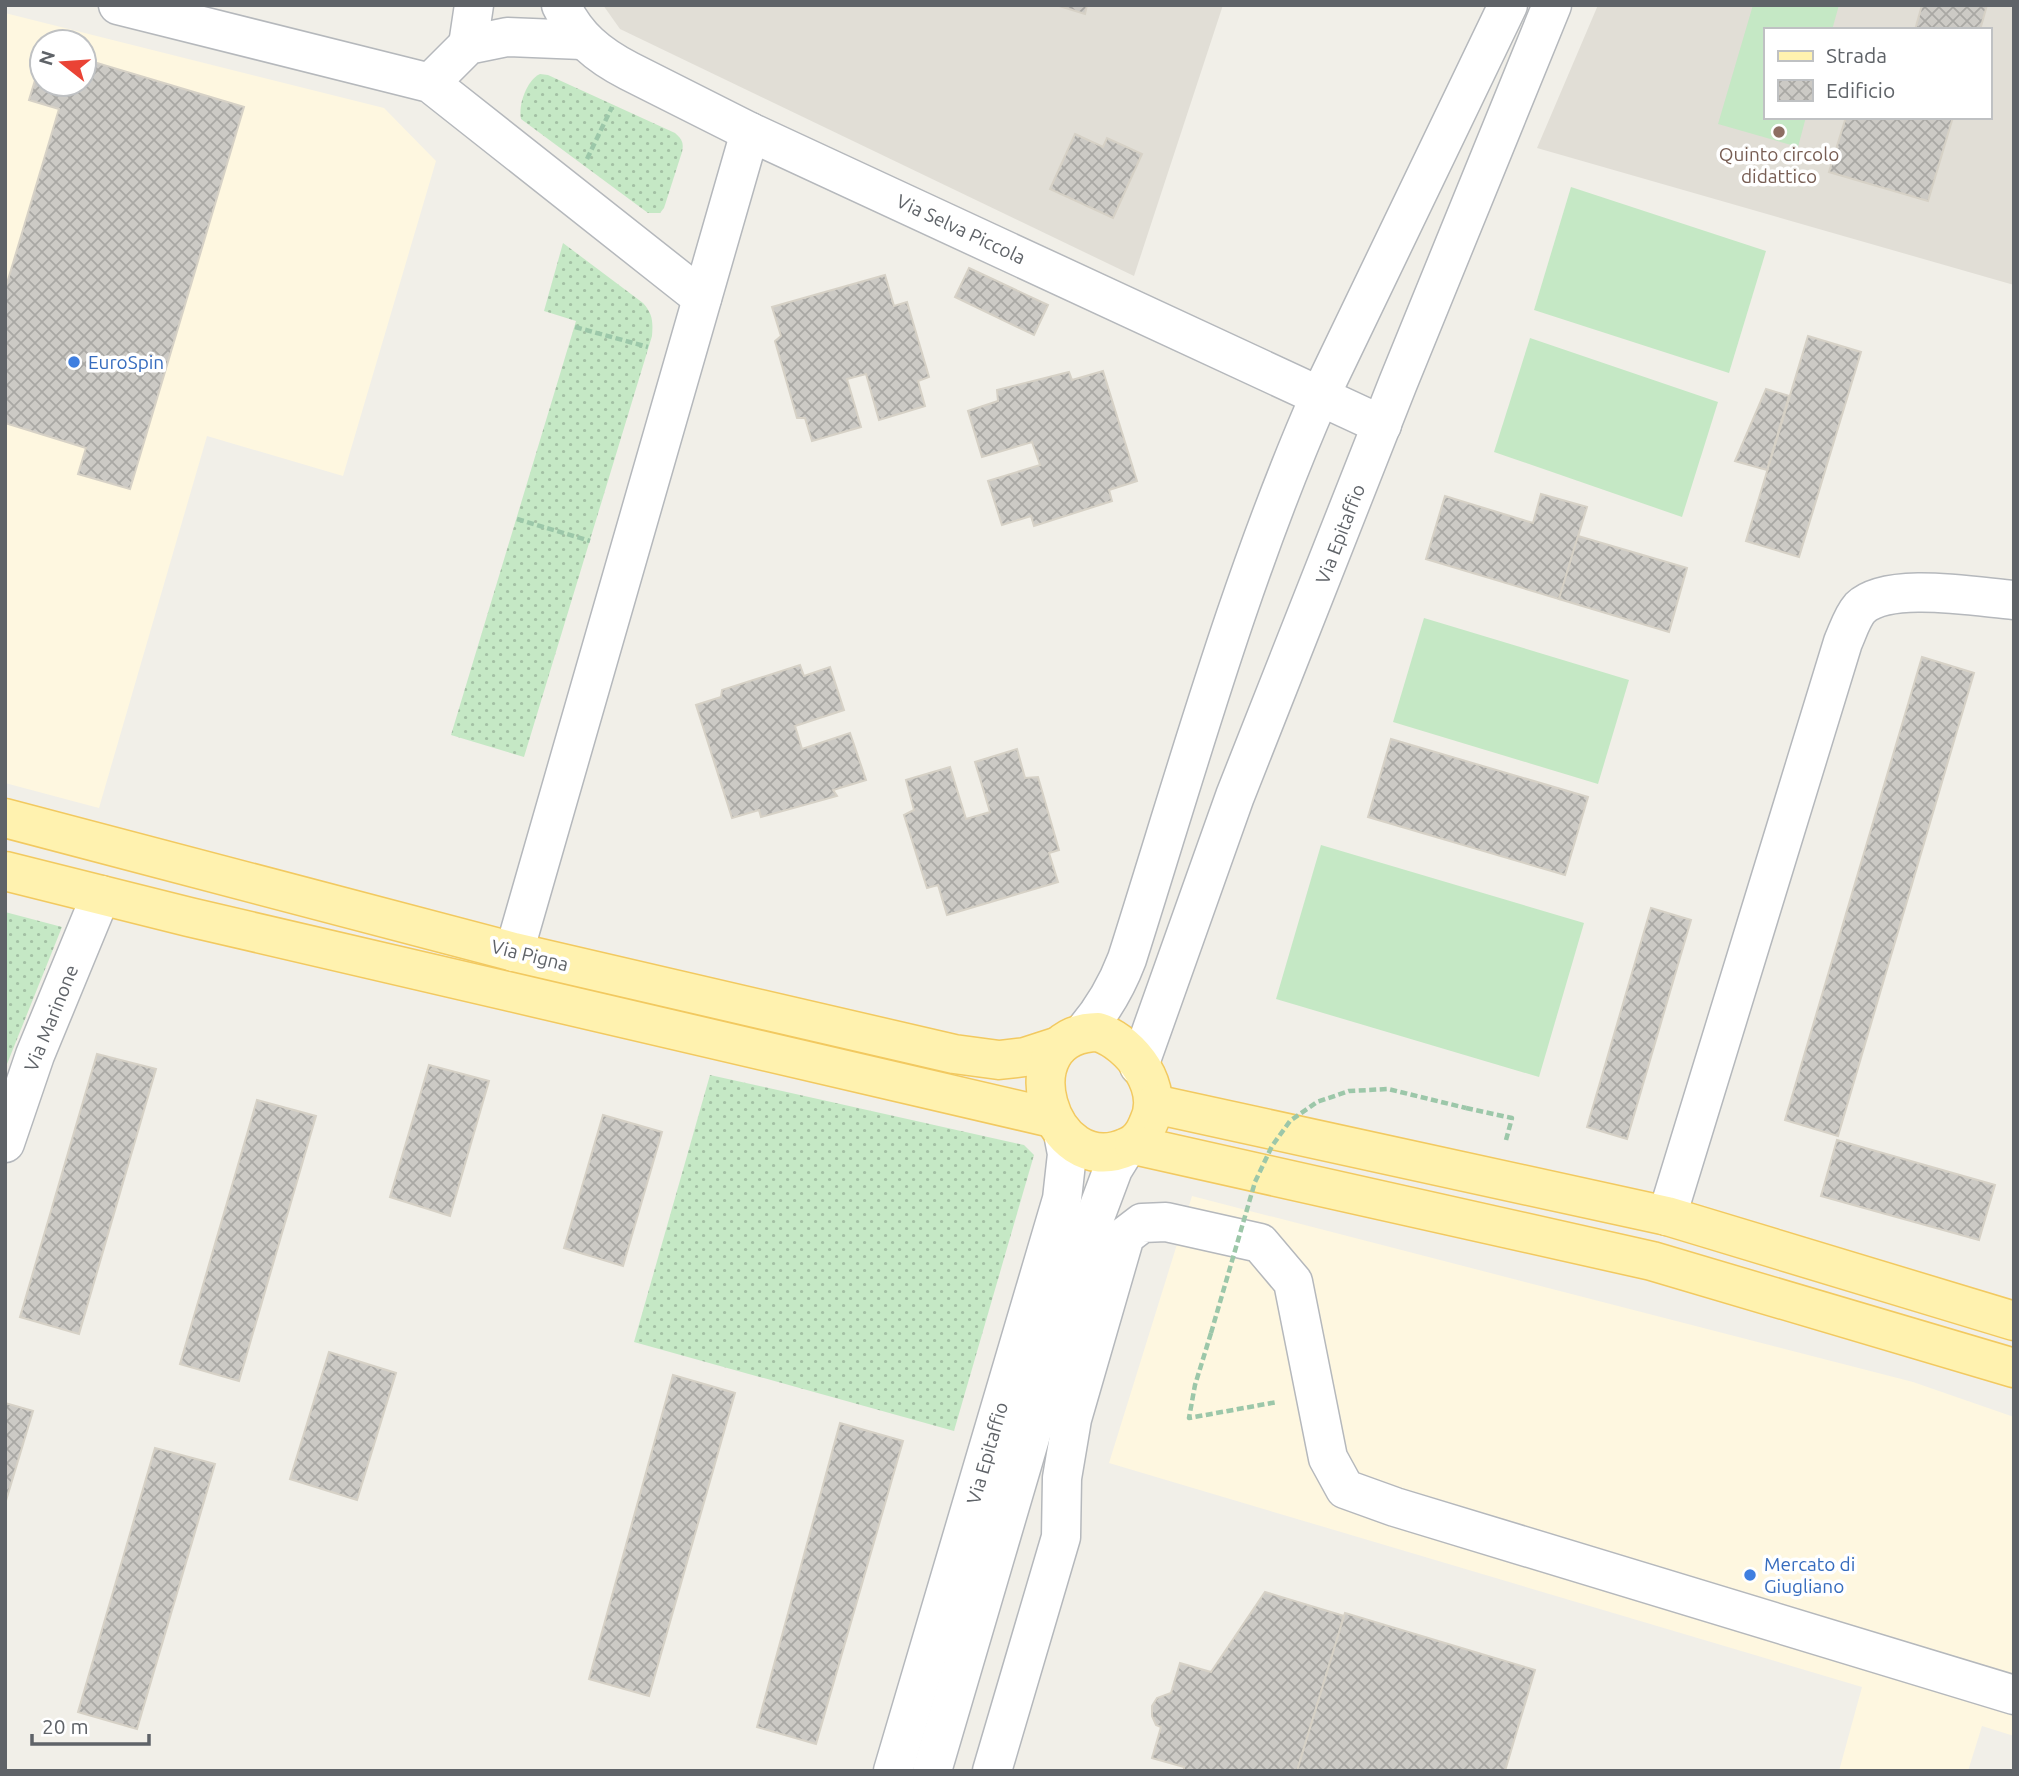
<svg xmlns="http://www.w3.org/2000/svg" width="2019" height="1776" viewBox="0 0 2019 1776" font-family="Ubuntu,sans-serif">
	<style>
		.commercial { fill: #fef7e0; fill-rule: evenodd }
		.education { fill: #e1ded6; fill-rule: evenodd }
		.grass { fill: url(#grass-dots) }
		.pitch { fill: #c5e8c5 }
		.building { fill: url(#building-cross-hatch); stroke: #d6d1c6; stroke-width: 2 }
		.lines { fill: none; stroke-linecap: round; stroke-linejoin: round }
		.minor-casing { stroke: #b5b8bc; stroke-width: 41 }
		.major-casing { stroke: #f2c960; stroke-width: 41 }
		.path { stroke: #9cc7a9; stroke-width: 4.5; stroke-dasharray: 7 3.5; stroke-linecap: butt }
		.minor { stroke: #fff; stroke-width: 38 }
		.major { stroke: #fff2af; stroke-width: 38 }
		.path-bridge { stroke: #9cc7a9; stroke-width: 4.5; stroke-dasharray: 7 3.5; stroke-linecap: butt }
		.education-dot { fill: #8d6e63; stroke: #fff; stroke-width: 2.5 }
		.shop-dot { fill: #3f7fe0; stroke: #fff; stroke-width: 2.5 }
		.labels { text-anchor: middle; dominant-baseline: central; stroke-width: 7; stroke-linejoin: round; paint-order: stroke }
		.education-label { font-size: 19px; fill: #785e54; stroke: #fff }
		.street-label { font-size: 19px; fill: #5f6368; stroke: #fff }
		.shop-label { font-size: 19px; fill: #366cbe; stroke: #fff; text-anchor: start }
	</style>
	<defs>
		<pattern id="grass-dots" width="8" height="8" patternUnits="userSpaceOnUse" patternTransform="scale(1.75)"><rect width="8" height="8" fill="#c5e8c5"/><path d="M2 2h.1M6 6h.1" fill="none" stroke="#a3c0a4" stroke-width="1.8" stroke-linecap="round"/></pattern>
		<pattern id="building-cross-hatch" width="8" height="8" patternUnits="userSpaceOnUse" patternTransform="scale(1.75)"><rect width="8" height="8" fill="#cccac5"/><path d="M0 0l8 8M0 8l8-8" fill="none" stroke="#a9a8a4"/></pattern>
	</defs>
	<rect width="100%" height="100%" fill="#f1efe8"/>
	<g class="commercial">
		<path d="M 5,13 L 384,108 L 436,161 L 343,476 L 207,436 L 99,808 L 5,783 ZM 42,42 L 84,42 L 84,84 L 42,84 Z"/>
		<path d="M 1192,1196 L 1913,1382 L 2014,1417 L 2014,1736 L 1982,1726 L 1968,1771 L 1839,1771 L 1862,1687 L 1109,1463 Z"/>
	</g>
	<g class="education">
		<path d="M 603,5 L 1223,5 L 1134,276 L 620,29 Z"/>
		<path d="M 1598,5 L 2014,5 L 2014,285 L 1537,148 ZM 1765,30 L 1989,30 L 1989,117 L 1765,117 Z"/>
	</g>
	<g class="grass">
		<path d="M 540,74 L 548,75 L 675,133 C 682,139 684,143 682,152 L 664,208 L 660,213 L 648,213 L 521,119 C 518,104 527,80 540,74 Z"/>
		<path d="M 563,243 L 643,303 C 653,314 653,322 652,336 L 524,757 L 451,735 L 576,321 L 544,311 Z"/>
		<path d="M 5,912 L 62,927 L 5,1069 Z"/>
		<path d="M 710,1075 L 1024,1145 L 1034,1155 L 954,1431 L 634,1342 Z"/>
	</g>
	<g class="pitch">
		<path d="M 1753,5 L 1839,5 L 1832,30 L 1765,30 L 1765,117 L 1806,117 L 1798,147 L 1718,124 Z"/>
		<path d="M 1571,187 L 1766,251 L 1729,373 L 1534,310 Z"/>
		<path d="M 1530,338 L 1718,402 L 1682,517 L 1494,452 Z"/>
		<path d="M 1424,618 L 1629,680 L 1598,784 L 1393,722 Z"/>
		<path d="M 1321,845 L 1584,923 L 1539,1077 L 1276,999 Z"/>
	</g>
	<g class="building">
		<path d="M 1056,5 L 1087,5 L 1085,14 Z"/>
		<path d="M 1922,5 L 1987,5 L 1980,30 L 1915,30 Z"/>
		<path d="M 42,57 L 42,84 L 84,84 L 84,59 L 244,107 L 130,489 L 78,474 L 86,448 L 5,423 L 5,290 L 59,109 L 29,100 Z"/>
		<path d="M 1846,117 L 1953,117 L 1928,201 L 1829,172 Z"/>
		<path d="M 1075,134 L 1103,147 L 1107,138 L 1142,154 L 1113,218 L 1050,189 Z"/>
		<path d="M 969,268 L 1048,305 L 1034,335 L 955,297 Z"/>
		<path d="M 885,275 L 894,306 L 907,302 L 929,377 L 918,381 L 925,406 L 879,420 L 866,374 L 847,379 L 861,427 L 812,441 L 805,418 L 797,418 L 775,341 L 781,336 L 772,307 Z"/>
		<path d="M 1808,336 L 1861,352 L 1799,557 L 1746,541 Z"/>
		<path d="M 1103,371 L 1137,481 L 1109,490 L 1112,501 L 1034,526 L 1031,516 L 1002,525 L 988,481 L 1040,465 L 1032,442 L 982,457 L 968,411 L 998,401 L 997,390 L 1069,372 L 1072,380 Z"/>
		<path d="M 1766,389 L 1789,396 L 1767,470 L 1735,461 Z"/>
		<path d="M 1541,494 L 1587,507 L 1559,599 L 1426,559 L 1445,496 L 1533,523 Z"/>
		<path d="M 1578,536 L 1687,568 L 1669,632 L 1559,599 Z"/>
		<path d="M 1922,657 L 1974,673 L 1838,1136 L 1785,1120 Z"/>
		<path d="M 800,665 L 804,676 L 830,667 L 844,710 L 795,726 L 802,749 L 850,733 L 866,780 L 833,790 L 837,796 L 761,817 L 759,810 L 732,818 L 696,705 L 721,697 L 722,690 Z"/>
		<path d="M 1391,739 L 1588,797 L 1565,875 L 1368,817 Z"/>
		<path d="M 1017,749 L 1025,778 L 1038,777 L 1059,850 L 1049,853 L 1058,882 L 947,915 L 938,885 L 927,888 L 904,815 L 914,810 L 906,780 L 950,767 L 966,819 L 990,812 L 975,762 Z"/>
		<path d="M 1651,908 L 1691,920 L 1627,1139 L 1587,1127 Z"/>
		<path d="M 97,1054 L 156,1069 L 79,1334 L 20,1317 Z"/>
		<path d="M 429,1065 L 489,1081 L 450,1216 L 390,1197 Z"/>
		<path d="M 257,1100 L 316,1116 L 239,1381 L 180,1364 Z"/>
		<path d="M 603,1115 L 662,1132 L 623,1266 L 564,1248 Z"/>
		<path d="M 1837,1140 L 1995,1185 L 1979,1240 L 1821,1196 Z"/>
		<path d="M 329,1352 L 396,1373 L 357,1500 L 290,1479 Z"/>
		<path d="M 673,1375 L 735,1393 L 649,1696 L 589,1679 Z"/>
		<path d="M 5,1403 L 33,1411 L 5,1504 Z"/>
		<path d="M 840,1423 L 903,1441 L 816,1744 L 757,1727 Z"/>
		<path d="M 155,1448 L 215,1464 L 137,1729 L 78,1712 Z"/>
		<path d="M 1265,1592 L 1344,1616 L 1297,1771 L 1184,1771 L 1184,1767 L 1152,1758 L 1161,1727 L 1156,1725 L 1152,1716 L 1152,1706 L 1157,1698 L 1171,1693 L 1180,1663 L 1211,1672 Z"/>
		<path d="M 1345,1613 L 1535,1670 L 1505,1771 L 1297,1771 Z"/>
	</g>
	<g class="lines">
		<g class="minor-casing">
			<g id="minor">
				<path d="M 118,5 L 430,83 L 702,298"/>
				<path d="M 561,5 C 576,37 598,55 629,71 L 750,132 L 1382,425"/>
				<path d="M 468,45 L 474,5"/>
				<path d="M 430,83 L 468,45 L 507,37 L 582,40"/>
				<path d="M 514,952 L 750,132"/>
				<path d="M 1083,1033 C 1103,1010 1116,988 1127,959 C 1187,770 1240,578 1320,396 L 1508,5"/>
				<path d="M 1139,1066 L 1235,796 L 1398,383 L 1552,5"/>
				<path d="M 5,1143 L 35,1055 L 101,895"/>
				<path d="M 1667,1216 L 1843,642 C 1848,631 1852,617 1860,608 C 1888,581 1976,597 2014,600"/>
				<path d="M 893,1771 L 1062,1199 L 1067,1154 L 1063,1133"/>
				<path d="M 932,1771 L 1095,1217 L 1113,1169 L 1126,1148"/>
				<path d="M 992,1771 L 1061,1537 L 1062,1478 L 1072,1419 L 1125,1236 L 1142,1223 L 1166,1222 L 1260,1243 L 1293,1282 L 1328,1458 L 1345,1489 L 1395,1507 L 2014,1695"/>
			</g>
		</g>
		<g class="major-casing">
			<g id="major">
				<path d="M 5,818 L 514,952 L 954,1054 L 999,1060 L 1025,1057 L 1059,1046"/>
				<path d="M 5,871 L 189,917 L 1052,1118"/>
				<path d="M 1098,1032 C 1132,1043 1166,1089 1148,1124 C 1144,1134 1138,1143 1127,1147 C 1049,1183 1005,1033 1098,1032 Z"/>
				<path d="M 1154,1104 L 1667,1216 L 2014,1321"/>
				<path d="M 1134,1145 L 1652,1261 L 2014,1368"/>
			</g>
		</g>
		<g class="path">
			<path d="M 587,159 L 612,107"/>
			<path d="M 575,327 L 648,347"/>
			<path d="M 517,519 L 590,541"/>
			<path d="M 1466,1108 L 1512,1118 L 1506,1140"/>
			<path d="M 1211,1333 L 1195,1385 L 1189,1418 L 1277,1402"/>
		</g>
		<use href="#minor" class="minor"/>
		<use href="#major" class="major"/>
		<path class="path-bridge" d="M 1211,1333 L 1255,1182 L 1272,1146 L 1290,1121 L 1317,1102 L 1349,1091 L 1388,1089 L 1466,1108"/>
	</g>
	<circle class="education-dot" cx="1779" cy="132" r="7"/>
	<g class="shop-dot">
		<circle cx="74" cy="362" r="7"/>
		<circle cx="1750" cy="1575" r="7"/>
	</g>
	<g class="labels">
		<g class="education-label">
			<text x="1779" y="154">Quinto circolo<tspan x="1779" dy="22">didattico</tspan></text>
		</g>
		<g class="street-label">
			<text transform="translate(961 229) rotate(25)">Via Selva Piccola</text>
			<text transform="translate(1340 534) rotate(-69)">Via Epitaffio</text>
			<text transform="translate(530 955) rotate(14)">Via Pigna</text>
			<text transform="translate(51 1018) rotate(-68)">Via Marinone</text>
			<text transform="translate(987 1453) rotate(-74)">Via Epitaffio</text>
		</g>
		<g class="shop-label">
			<text x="88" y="362">EuroSpin</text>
			<text x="1764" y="1564">Mercato di<tspan x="1764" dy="22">Giugliano</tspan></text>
		</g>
	</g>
	<rect width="2019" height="1776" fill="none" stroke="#5f6368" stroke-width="14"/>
	<rect x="1764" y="28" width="228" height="91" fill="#ffffff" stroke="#bfc1c3" stroke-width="2"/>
	<rect x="1778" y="51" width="35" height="10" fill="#fff2af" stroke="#bfc1c3" stroke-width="2"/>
	<text x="1826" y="63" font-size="21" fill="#5f6368">Strada</text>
	<rect x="1778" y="80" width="35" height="21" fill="url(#building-cross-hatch)" stroke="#bfc1c3" stroke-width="2"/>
	<text x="1826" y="98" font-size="21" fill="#5f6368">Edificio</text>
	<g transform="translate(63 63) rotate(287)"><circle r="33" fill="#ffffff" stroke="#bfc1c3" stroke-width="2"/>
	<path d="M0-5L12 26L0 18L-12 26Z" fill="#ea4335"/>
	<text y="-10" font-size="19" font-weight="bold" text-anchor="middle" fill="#5f6368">N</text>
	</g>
	<path d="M32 1734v10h117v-10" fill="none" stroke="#5f6368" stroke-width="3.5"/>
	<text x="42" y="1734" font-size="21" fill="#5f6368" stroke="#ffffff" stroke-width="5" paint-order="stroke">20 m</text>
</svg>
